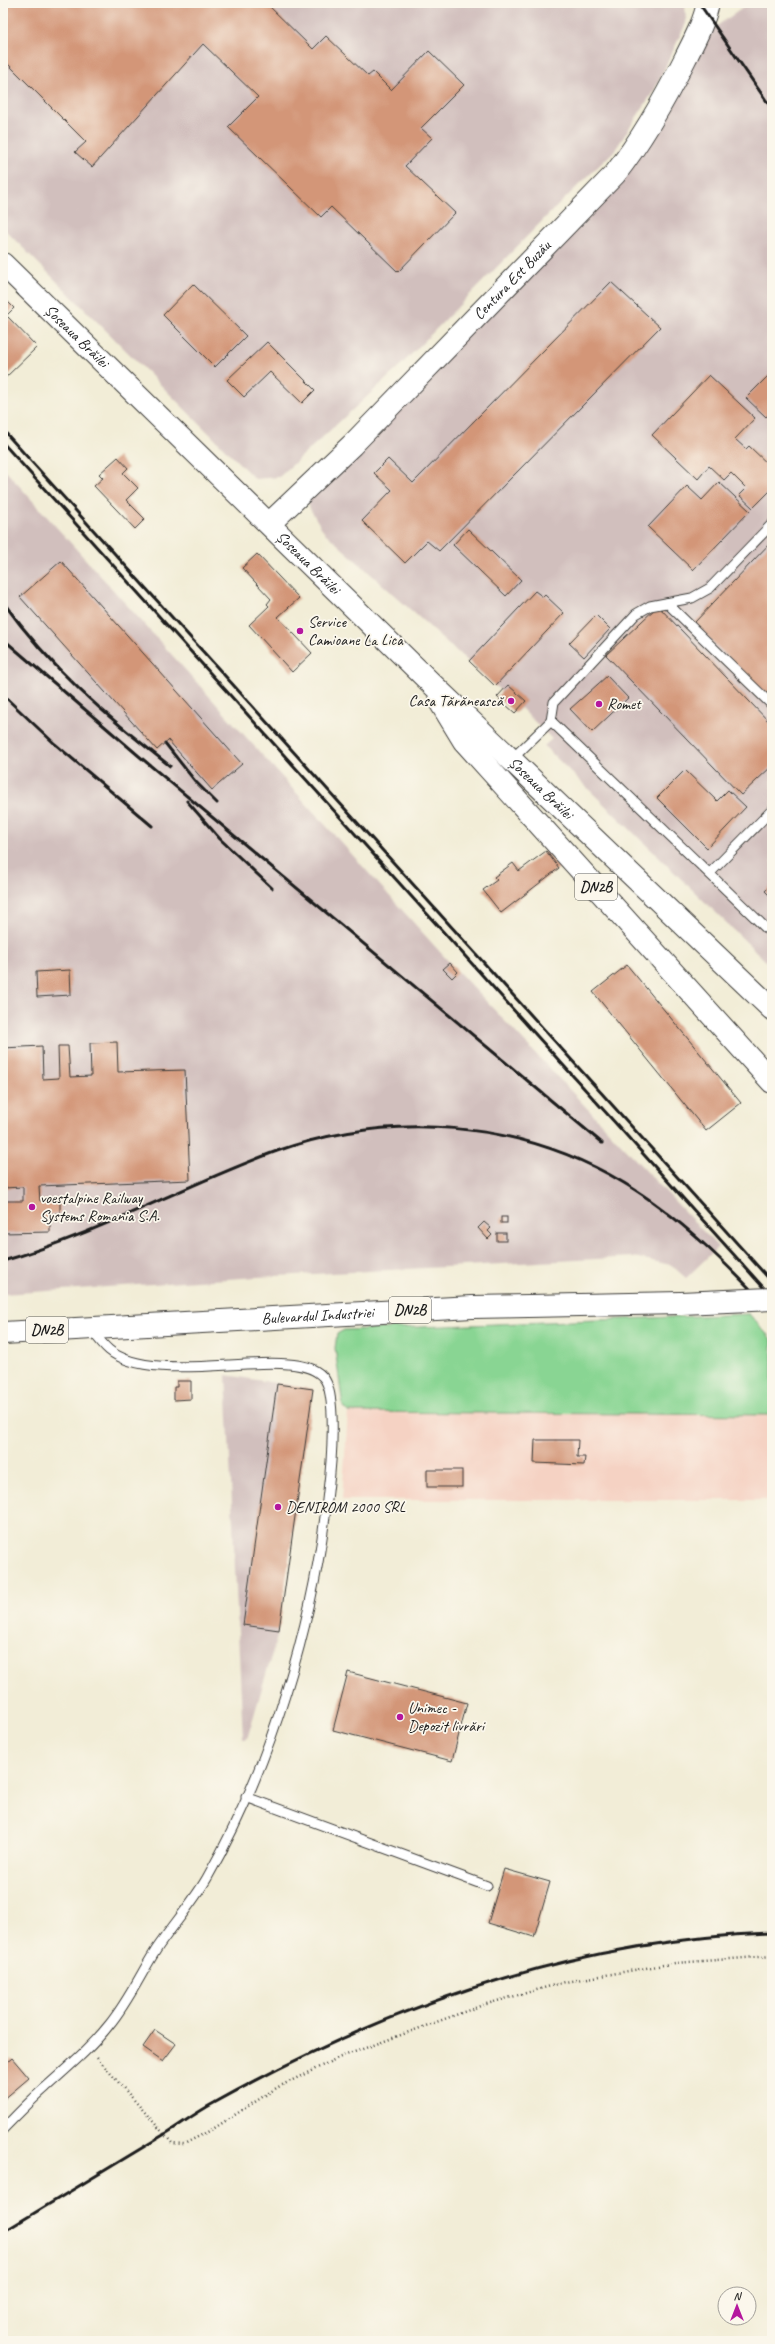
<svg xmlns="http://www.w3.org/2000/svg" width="775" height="2344" viewBox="0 0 775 2344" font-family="Caveat,sans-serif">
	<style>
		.built { fill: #f5d2c3 }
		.industrial { fill: #d1bfbd }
		.green { fill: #89d593; stroke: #527858 }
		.building { fill: #d39678 }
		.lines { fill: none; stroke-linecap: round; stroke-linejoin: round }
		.service-casing { stroke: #3c3b38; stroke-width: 11 }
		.secondary-casing { stroke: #3c3b38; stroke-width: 24 }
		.primary-casing { stroke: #3c3b38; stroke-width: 24 }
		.path { stroke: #3c3b38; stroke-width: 2.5; stroke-dasharray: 1 3; stroke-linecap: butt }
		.service { stroke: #fff; stroke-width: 9 }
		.secondary { stroke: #fff; stroke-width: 22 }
		.primary { stroke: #fff; stroke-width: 22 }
		.rail { stroke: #1c1c1c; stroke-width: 3 }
		.primary-bridge-casing { stroke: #3c3b38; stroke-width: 24; stroke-linecap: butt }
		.primary-bridge { stroke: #fff; stroke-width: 22 }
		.poi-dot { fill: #b5179e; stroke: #fbf7ec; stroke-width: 1.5 }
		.labels { text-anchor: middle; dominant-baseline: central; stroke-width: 3.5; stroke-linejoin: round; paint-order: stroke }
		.shield { fill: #fbf7ec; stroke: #5f5e5a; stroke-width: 1 }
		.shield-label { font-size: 15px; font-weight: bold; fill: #1c1c1c }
		.street-label { font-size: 16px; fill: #1c1c1c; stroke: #fbf7ec }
		.poi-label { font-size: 16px; fill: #1c1c1c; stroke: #fbf7ec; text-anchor: start }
	</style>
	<rect width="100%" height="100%" fill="#fbf7ec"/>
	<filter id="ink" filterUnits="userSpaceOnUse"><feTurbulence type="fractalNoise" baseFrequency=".025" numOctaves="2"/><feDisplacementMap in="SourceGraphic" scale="8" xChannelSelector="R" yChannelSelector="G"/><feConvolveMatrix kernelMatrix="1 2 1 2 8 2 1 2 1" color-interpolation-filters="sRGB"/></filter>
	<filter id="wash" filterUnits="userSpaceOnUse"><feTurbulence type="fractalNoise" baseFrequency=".012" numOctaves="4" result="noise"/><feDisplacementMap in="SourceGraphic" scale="16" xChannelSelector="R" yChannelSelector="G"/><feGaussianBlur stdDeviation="0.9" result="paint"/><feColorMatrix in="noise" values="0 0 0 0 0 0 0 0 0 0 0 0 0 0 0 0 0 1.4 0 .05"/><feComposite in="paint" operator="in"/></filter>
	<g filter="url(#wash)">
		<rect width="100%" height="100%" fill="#f2edd7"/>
		<path class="built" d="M 348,1412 L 772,1415 L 772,1500 L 342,1500 Z"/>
		<g class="industrial">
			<path d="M 3,3 L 685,3 L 686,23 L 655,89 L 615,150 L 546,217 L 395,371 L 279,477 L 255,479 L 3,228 Z"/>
			<path d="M 750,3 L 772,3 L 772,967 L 544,746 L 552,739 L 521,708 L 515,713 L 497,697 L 501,691 L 324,532 L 309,507 L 303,487 L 573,215 L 705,34 Z"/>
			<path d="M 3,468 L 450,963 L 718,1247 L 686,1278 L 671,1265 L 634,1257 L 257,1277 L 3,1294 Z"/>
			<path d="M 226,1375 L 313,1389 L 279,1630 L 247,1739 L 243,1739 Z"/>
		</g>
		<path class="green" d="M 749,1314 L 772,1340 L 772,1415 L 348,1412 L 343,1407 L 335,1348 L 337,1334 L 344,1330 Z"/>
		<g id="blocks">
			<g class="building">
				<path d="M 3,3 L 266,3 L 313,49 L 326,36 L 368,76 L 373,72 L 391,90 L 429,51 L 464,85 L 421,128 L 432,138 L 405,166 L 455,213 L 398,272 L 331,207 L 321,217 L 228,127 L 258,97 L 203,44 L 92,167 L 75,152 L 86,142 L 3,59 Z"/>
				<path d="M 611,282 L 660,327 L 439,551 L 427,541 L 405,563 L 362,521 L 392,490 L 374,473 L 388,459 L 413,483 Z"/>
				<path d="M 193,284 L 246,336 L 215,367 L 163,315 Z"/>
				<path d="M 3,297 L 14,308 L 3,319 Z"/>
				<path d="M 8,317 L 37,347 L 3,380 L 3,321 Z"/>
				<path d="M 267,342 L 315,390 L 302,403 L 270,372 L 244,397 L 227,380 Z"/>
				<path d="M 772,372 L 772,411 L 766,417 L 746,398 Z"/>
				<path d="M 709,375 L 755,418 L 735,439 L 746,449 L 749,446 L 772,468 L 772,489 L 753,508 L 739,495 L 746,488 L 731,473 L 724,480 L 709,466 L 698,479 L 652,435 Z"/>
				<path d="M 118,457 L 128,468 L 123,473 L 138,488 L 126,500 L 145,519 L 135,529 L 94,486 L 103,478 L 99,474 Z"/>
				<path d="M 719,482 L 750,511 L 693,570 L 648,527 L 687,486 L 702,500 Z"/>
				<path d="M 468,529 L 521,580 L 506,596 L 453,545 Z"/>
				<path d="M 772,541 L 772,701 L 694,623 Z"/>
				<path d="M 257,554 L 299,598 L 278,617 L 312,653 L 292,672 L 249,625 L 269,606 L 267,604 L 271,599 L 242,568 Z"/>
				<path d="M 61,561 L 242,764 L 212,790 L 168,740 L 157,750 L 20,597 Z"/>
				<path d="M 535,591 L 543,597 L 545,595 L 564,613 L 495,686 L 469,661 Z"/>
				<path d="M 658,606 L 772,725 L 772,766 L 741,795 L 606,655 Z"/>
				<path d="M 596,615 L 610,629 L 584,657 L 569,643 Z"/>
				<path d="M 607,676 L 628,698 L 592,732 L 570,709 Z"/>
				<path d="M 508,685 L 526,701 L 515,713 L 497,697 Z"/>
				<path d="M 685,770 L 717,801 L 728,790 L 746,807 L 707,848 L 657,798 Z"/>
				<path d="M 546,851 L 559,868 L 501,913 L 483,890 L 497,880 L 494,877 L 513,863 L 519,871 Z"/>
				<path d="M 772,884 L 772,898 L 765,891 Z"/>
				<path d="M 450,963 L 458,972 L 452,978 L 443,969 Z"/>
				<path d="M 627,965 L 741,1103 L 706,1131 L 593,992 Z"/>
				<path d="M 70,970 L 71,995 L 37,997 L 36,972 Z"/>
				<path d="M 117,1042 L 118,1072 L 185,1070 L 190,1180 L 39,1186 L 40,1201 L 60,1200 L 60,1213 L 50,1214 L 50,1232 L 3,1233 L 3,1201 L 23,1201 L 23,1187 L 3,1188 L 3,1048 L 42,1046 L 43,1079 L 59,1078 L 58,1046 L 68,1046 L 70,1077 L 91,1076 L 90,1043 Z"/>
				<rect x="501" y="1217" width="6" height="6"/>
				<path d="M 484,1222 L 491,1228 L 488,1231 L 492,1235 L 488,1239 L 478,1228 Z"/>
				<rect x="497" y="1233" width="9" height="8"/>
				<path d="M 177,1381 L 191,1381 L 191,1399 L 174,1400 L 174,1387 L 177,1387 Z"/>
				<path d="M 277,1384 L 313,1389 L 279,1630 L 243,1625 Z"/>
				<path d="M 535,1440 L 578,1440 L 577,1457 L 585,1457 L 584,1465 L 534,1463 Z"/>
				<rect x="427" y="1470" width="35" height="17"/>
				<path d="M 348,1672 L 467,1703 L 452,1761 L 333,1730 Z"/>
				<path d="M 504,1869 L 550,1882 L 534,1937 L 488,1923 Z"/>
				<path d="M 155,2030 L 176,2044 L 163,2061 L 143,2047 Z"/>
				<path d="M 12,2058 L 29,2078 L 3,2100 L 3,2066 Z"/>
			</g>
		</g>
	</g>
	<g filter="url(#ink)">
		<use href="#blocks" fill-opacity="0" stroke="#3c3b38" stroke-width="1"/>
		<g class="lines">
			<g class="service-casing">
				<g id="service">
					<path d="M 667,603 L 772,705"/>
					<path d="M 551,721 L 554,702 L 636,614 L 650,606 L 692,598 L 710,588 L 772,524"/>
					<path d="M 512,759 L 551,721 L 772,934"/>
					<path d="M 710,873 L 772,810"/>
					<path d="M 246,1797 L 487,1886"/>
					<path d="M 3,2129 C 17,2115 31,2100 46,2087 C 68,2067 91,2048 109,2025 C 128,2002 140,1975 156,1950 C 172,1926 192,1904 207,1878 C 271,1766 315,1619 328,1491 C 331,1468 338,1393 323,1377 C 314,1367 300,1365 288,1364 C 240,1359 146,1381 109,1350 C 102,1344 97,1337 91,1329"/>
				</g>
			</g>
			<g class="secondary-casing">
				<g id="secondary">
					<path id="s1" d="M 270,523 L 352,445 L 615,174 C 643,138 665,99 685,59 C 694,41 704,23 708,3"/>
				</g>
			</g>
			<g class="primary-casing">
				<g id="primary">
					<path id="s2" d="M 3,264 L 432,684 L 772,1009"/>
					<path d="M 439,700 L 464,741 L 772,1082"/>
					<path id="s3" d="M 3,1333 L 472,1307 L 681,1303"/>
				</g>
			</g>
			<path class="path" d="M 97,2058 L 172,2143 L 184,2144 L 213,2129 L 278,2087 L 338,2058 L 483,2005 L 565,1982 L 675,1963 L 772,1956"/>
			<use href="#service" class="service"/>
			<use href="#secondary" class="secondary"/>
			<use href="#primary" class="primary"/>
			<g class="rail">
				<path d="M 699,3 L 772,109"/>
				<path d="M 3,430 L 772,1282"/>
				<path d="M 3,443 L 772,1297"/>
				<path d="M 3,602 C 52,670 105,715 170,766"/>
				<path d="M 3,639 L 139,756 L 602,1143"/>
				<path d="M 3,695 L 55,744 L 152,826"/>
				<path d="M 165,743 L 195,781 L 217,803"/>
				<path d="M 187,801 L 220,839 L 272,888"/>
				<path d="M 3,1261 C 98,1234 184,1185 277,1151 C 391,1111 519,1120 624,1183 C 679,1216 728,1265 772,1312"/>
				<path d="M 3,2232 C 57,2199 111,2167 165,2134 C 181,2124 197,2112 214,2103 C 386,2007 575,1940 772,1933"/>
			</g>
			<g class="primary-bridge-casing">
				<path id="primary-bridge" d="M 681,1303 L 772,1299"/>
			</g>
			<use href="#primary-bridge" class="primary-bridge"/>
		</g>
	</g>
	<g class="poi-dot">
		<circle cx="300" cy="631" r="4"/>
		<circle cx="511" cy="701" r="4"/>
		<circle cx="599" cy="704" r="4"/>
		<circle cx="32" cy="1207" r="4"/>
		<circle cx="278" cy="1507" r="4"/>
		<circle cx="400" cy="1717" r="4"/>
	</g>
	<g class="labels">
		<g class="shield">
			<rect x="575" y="874" width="42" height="26" rx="3"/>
			<rect x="389" y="1297" width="42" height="26" rx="3"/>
			<rect x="26" y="1317" width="42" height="26" rx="3"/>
		</g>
		<g class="shield-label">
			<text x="596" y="887">DN2B</text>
			<text x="410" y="1310">DN2B</text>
			<text x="47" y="1330">DN2B</text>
		</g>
		<g class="street-label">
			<text stroke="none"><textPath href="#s1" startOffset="343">Centura Est Buzău</textPath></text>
			<text stroke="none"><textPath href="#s2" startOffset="103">Șoseaua Brăilei</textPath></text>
			<text stroke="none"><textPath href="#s2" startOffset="427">Șoseaua Brăilei</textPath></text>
			<text stroke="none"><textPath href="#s2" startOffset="751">Șoseaua Brăilei</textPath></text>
			<text stroke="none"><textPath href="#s3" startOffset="315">Bulevardul Industriei</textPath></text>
		</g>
		<g class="poi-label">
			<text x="308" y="622">Service<tspan x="308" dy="18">Camioane La Lica</tspan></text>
			<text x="503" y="701" text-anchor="end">Casa Tărănească</text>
			<text x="607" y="704">Romet</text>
			<text x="40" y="1198">voestalpine Railway<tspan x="40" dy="18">Systems Romania S.A.</tspan></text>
			<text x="286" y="1507">DENIROM 2000 SRL</text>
			<text x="408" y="1708">Unimec -<tspan x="408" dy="18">Depozit livrări</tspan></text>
		</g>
	</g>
	<rect width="775" height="2344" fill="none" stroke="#fbf7ec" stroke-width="16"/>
	<g transform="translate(737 2306)"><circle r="19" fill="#fbf7ec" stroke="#a29f99"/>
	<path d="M0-3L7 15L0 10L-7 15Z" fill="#b5179e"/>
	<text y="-6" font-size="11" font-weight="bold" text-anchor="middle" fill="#1c1c1c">N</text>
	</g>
</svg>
